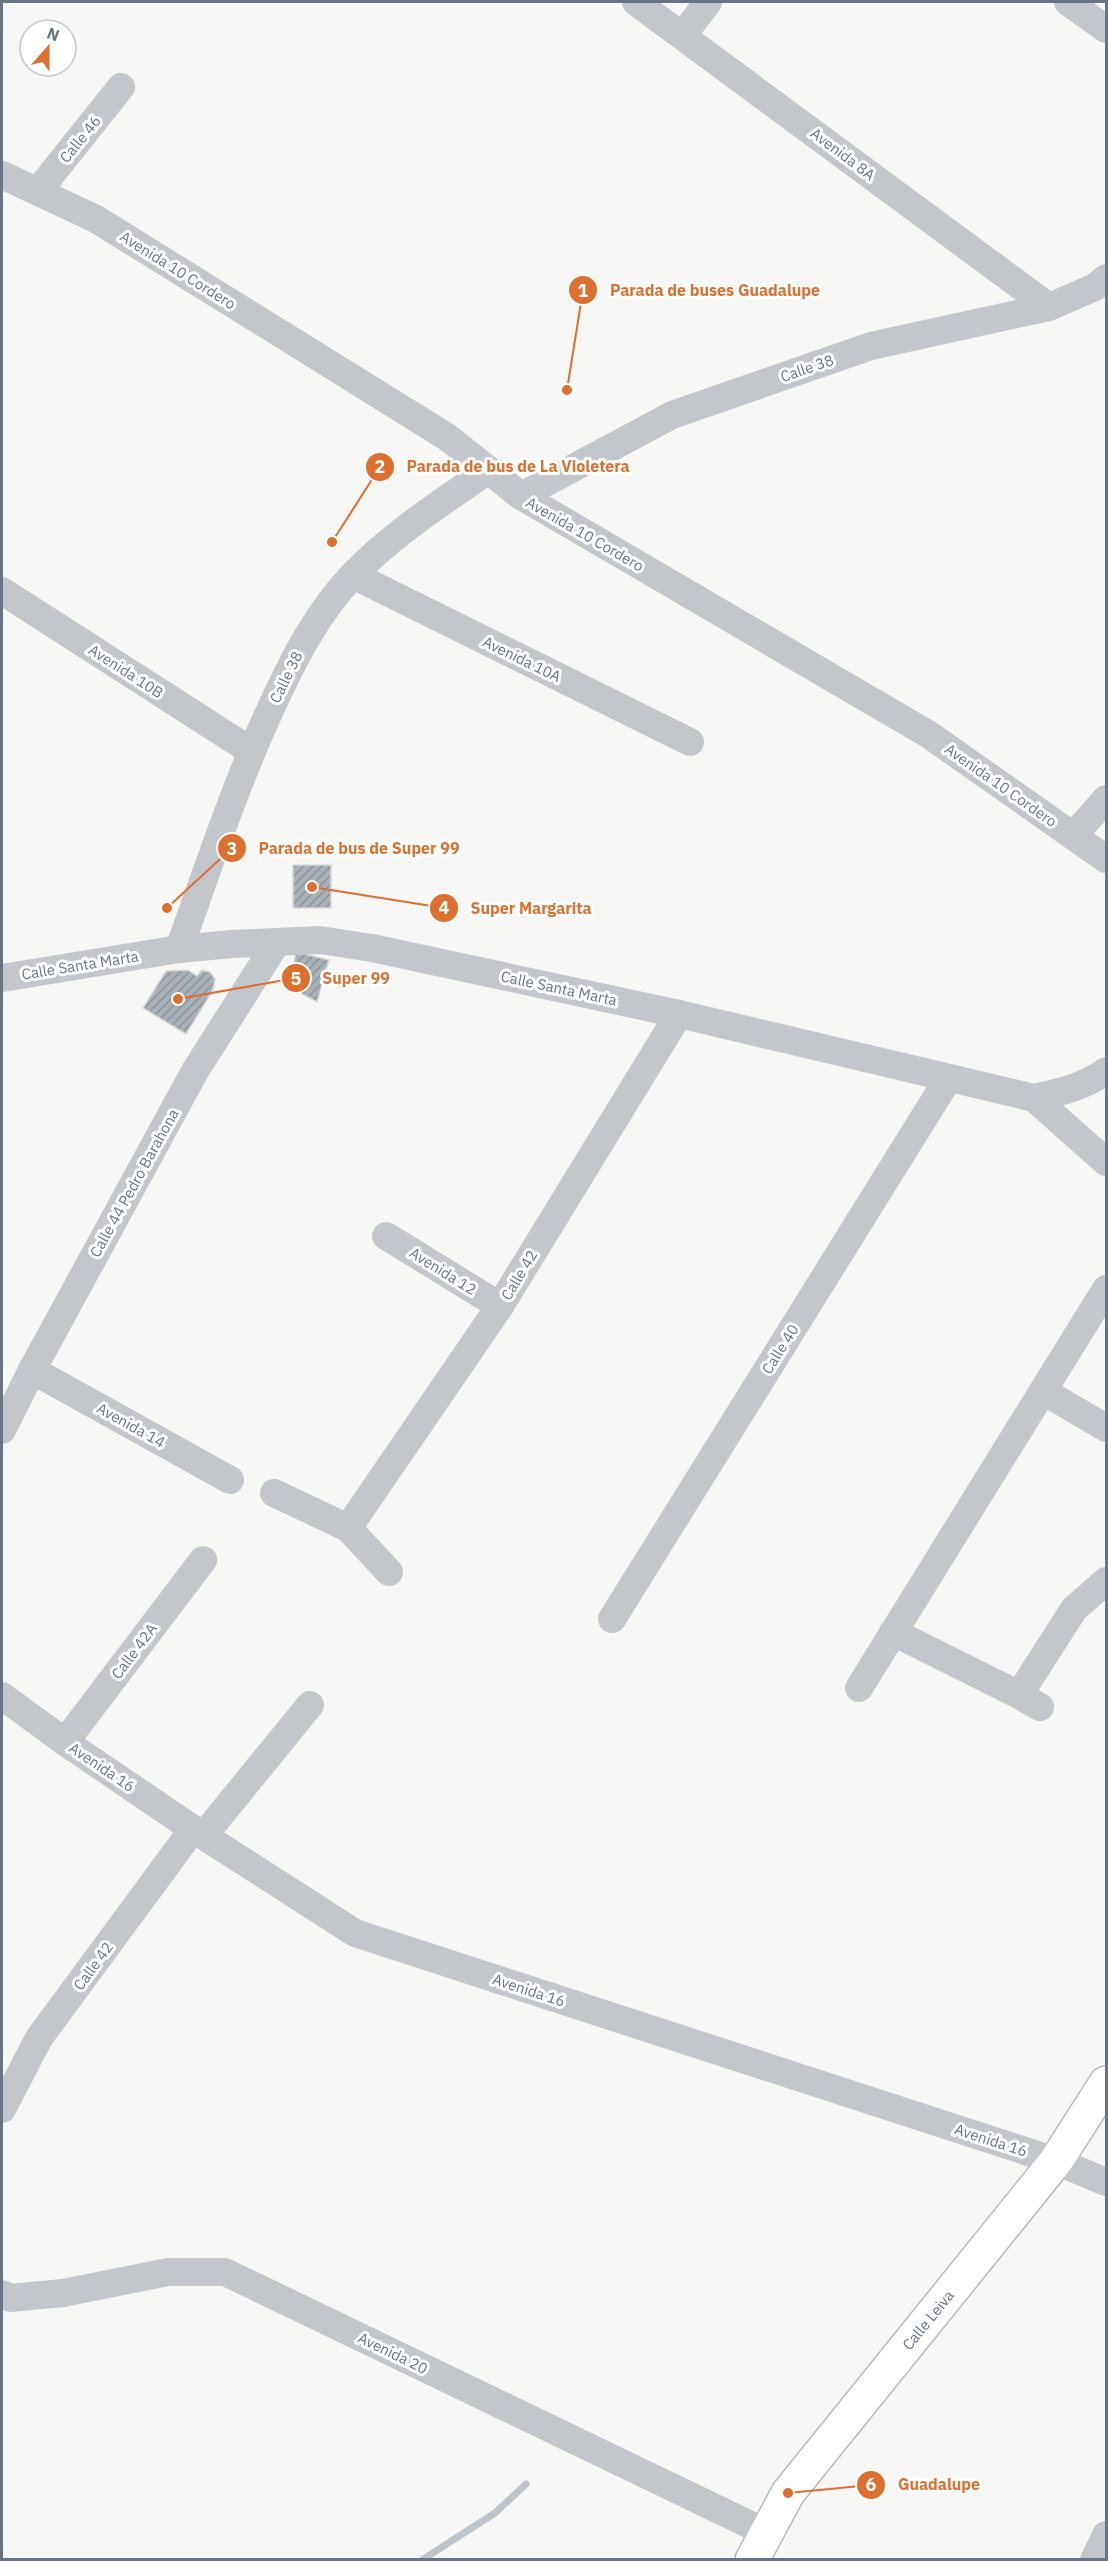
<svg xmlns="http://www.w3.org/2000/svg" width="1108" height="2561" viewBox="0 0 1108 2561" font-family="'IBM Plex Sans',sans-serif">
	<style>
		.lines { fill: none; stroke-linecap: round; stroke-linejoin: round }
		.stream { stroke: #bdc5cb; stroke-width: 7 }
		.building { fill: url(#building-hatch); stroke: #d9d9d7; stroke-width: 1.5 }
		.major-casing { stroke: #b6babe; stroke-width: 36 }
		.minor { stroke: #c3c6ca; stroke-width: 28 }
		.major { stroke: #fff; stroke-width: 33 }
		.labels { text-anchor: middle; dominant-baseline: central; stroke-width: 6; stroke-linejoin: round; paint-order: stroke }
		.street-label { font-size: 15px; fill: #677485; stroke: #fff }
		.leader { fill: none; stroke: #dd6f2f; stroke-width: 2 }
		.callout-dot { fill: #dd6f2f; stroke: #fff; stroke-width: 2 }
		.mark-label { font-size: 18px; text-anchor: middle; font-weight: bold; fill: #fff }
		.callout-label { font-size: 16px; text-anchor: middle; font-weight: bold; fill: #dd6f2f; stroke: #fff; stroke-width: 6; stroke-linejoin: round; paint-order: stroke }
	</style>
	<defs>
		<pattern id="building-hatch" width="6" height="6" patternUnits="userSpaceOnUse" patternTransform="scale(1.5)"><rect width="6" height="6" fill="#aab0b7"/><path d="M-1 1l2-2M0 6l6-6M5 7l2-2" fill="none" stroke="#8e949a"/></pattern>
	</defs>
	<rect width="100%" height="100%" fill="#f7f7f5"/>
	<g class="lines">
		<path class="stream" d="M 422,2560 L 495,2513 L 526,2484"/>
	</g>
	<g class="building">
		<rect x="293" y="865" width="38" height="43"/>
		<path d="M 296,952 L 329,960 L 317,1002 L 289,987 Z"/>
		<path d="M 188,970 L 197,976 L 202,970 L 210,972 L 215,979 L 213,990 L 186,1034 L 143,1008 L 166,971 Z"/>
	</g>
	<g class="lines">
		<g class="major-casing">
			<path id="major" d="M 752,2560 L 788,2493 L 1056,2161 L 1106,2083"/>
		</g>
		<g class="minor">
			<path d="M 636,2 L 1049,307"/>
			<path d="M 1068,2 L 1106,29"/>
			<path d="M 683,35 L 708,2"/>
			<path d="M 2,175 L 96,219 L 447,437 L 521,496 L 928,734 L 1106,859"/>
			<path d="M 38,191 L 121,87"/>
			<path d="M 521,496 L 672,415 L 871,346 L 1049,307 L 1095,287 L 1106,278"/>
			<path d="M 353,575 L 690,742"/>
			<path d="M 2,591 L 251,751"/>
			<path d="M 1074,835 L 1106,799"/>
			<path d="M 179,949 C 208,868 235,786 271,708 C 293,660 317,612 355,573 C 394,533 441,503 487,471"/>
			<path d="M 2,978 L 179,949 L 232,944 L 320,940 L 372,948 L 679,1014 L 1034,1098 C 1060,1092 1084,1087 1106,1071"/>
			<path d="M 1034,1098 L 1106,1162"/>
			<path d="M 386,1236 L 500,1306"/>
			<path d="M 32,1370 L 230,1480"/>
			<path d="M 1043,1391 L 1106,1428"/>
			<path d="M 2,1430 L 32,1370 L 195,1071 L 277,942"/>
			<path d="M 274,1493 L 348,1528 L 389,1572"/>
			<path d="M 348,1528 L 500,1306 L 679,1014"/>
			<path d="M 612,1619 L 948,1079"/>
			<path d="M 893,1632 L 1019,1695 L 1074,1609 L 1106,1581"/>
			<path d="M 859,1688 L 1106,1289"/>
			<path d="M 1019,1695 L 1040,1707"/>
			<path d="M 2,1696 L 65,1742 L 193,1829 L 355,1933 L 1056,2161 L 1106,2182"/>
			<path d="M 65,1742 L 203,1560"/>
			<path d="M 204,1835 L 310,1705"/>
			<path d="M 2,2109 L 39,2038 L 193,1829"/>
			<path d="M 2,2294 L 10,2298 L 63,2293 L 168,2272 L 225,2272 L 765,2532"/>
			<path d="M 1094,2560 L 1106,2535"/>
		</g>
		<use href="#major" class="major"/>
	</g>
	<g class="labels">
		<g class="street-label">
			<text transform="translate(80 139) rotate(-51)">Calle 46</text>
			<text transform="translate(843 154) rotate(37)">Avenida 8A</text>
			<text transform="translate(178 270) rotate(32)">Avenida 10 Cordero</text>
			<text transform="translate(807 368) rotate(-19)">Calle 38</text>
			<text transform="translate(585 534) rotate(30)">Avenida 10 Cordero</text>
			<text transform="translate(522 659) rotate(26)">Avenida 10A</text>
			<text transform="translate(126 671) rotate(33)">Avenida 10B</text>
			<text transform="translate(286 677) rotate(-64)">Calle 38</text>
			<text transform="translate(1001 785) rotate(35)">Avenida 10 Cordero</text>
			<text transform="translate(80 965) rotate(-9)">Calle Santa Marta</text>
			<text transform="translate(559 988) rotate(12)">Calle Santa Marta</text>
			<text transform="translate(134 1183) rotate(-61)">Calle 44 Pedro Barahona</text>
			<text transform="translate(443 1271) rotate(32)">Avenida 12</text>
			<text transform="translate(519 1275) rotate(-59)">Calle 42</text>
			<text transform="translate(780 1349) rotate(-58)">Calle 40</text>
			<text transform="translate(131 1425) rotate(29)">Avenida 14</text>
			<text transform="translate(134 1651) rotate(-53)">Calle 42A</text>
			<text transform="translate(102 1767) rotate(34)">Avenida 16</text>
			<text transform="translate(93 1966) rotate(-54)">Calle 42</text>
			<text transform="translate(529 1990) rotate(18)">Avenida 16</text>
			<text transform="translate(991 2140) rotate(18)">Avenida 16</text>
			<text transform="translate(928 2320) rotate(-51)">Calle Leiva</text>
			<text transform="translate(393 2353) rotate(26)">Avenida 20</text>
		</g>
	</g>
	<path class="leader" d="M567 390L583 290M332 542L380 467M167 908L232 848M312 887L444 908M178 999L296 978M788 2493L871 2485"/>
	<g class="callout-dot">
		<circle cx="567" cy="390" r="6"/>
		<circle cx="332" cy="542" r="6"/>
		<circle cx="167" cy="908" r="6"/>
		<circle cx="312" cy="887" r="6"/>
		<circle cx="178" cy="999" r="6"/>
		<circle cx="788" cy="2493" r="6"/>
		<circle cx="583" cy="290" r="15"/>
		<circle cx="380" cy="467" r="15"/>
		<circle cx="232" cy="848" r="15"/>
		<circle cx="444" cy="908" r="15"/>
		<circle cx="296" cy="978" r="15"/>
		<circle cx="871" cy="2485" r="15"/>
	</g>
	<g class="mark-label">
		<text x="583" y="297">1</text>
		<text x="380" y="473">2</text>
		<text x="232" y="855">3</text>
		<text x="444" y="914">4</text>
		<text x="296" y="985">5</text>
		<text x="871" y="2491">6</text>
	</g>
	<g class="callout-label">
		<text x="715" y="296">Parada de buses Guadalupe</text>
		<text x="518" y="472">Parada de bus de La Violetera</text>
		<text x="359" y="854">Parada de bus de Super 99</text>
		<text x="531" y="914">Super Margarita</text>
		<text x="356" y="984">Super 99</text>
		<text x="939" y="2490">Guadalupe</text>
	</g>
	<rect width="1108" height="2561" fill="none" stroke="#677485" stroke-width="6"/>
	<g transform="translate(48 48) rotate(21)"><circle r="28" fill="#ffffff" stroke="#c2c7ce" stroke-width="1.5"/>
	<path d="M0-4.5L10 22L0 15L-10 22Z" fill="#dd6f2f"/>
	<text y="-9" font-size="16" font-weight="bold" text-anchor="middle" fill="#677485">N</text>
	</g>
</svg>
